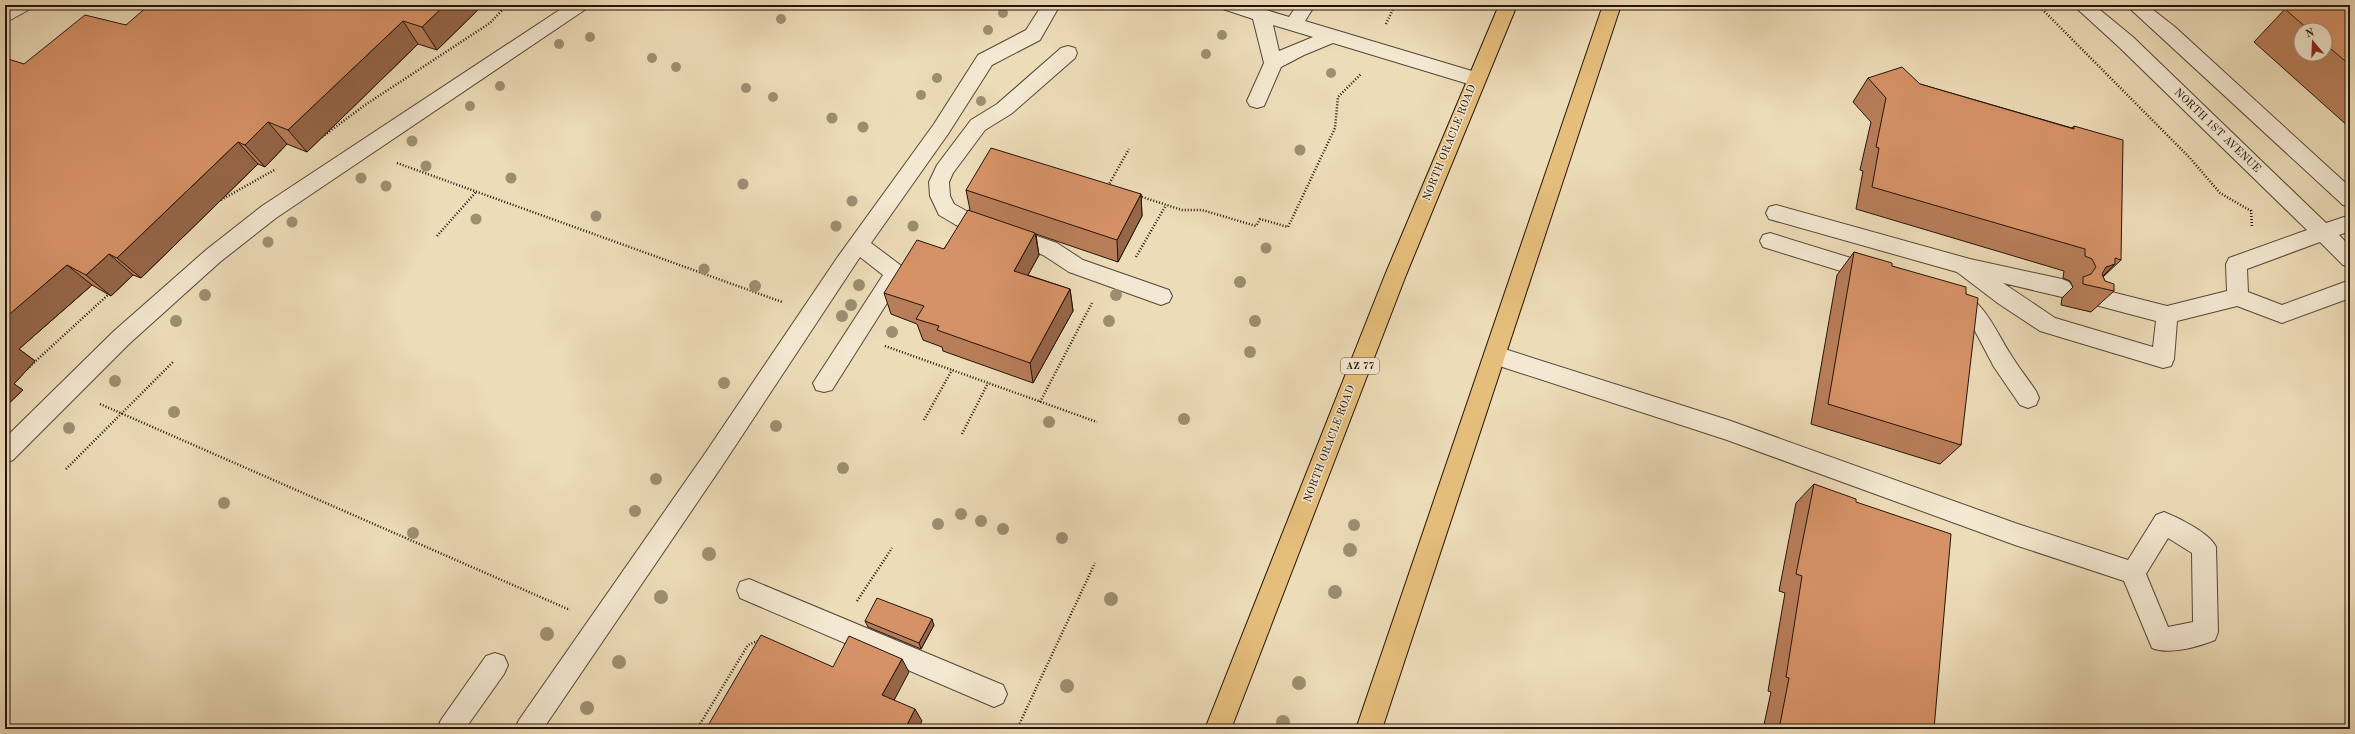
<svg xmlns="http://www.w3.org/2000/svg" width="2355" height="734" viewBox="0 0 2355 734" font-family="'Old Standard TT',serif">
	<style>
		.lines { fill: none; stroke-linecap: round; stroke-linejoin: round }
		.minor-casing { stroke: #564535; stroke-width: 2 }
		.highway-casing { stroke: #241309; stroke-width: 2 }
		.path { stroke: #241309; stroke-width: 2.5; stroke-dasharray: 1 2; stroke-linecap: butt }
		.minor { fill: #f3e8d1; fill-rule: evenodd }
		.highway { fill: #e6be7c; fill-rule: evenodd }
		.tree { fill: #9d8e70 }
		.wall { fill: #b87e59; stroke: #241309; fill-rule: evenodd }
		.shaded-wall { fill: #966648; stroke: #241309 }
		.building { fill: #d69267; stroke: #241309 }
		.labels { text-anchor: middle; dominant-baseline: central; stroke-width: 3; stroke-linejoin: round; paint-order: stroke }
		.shield { fill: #f3e8d1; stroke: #625345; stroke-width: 1 }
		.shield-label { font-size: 10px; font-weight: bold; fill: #241309 }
		.street-label { font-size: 11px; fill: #241309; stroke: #f3e8d1 }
	</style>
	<rect width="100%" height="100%" fill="#eddcb8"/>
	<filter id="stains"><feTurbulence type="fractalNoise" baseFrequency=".005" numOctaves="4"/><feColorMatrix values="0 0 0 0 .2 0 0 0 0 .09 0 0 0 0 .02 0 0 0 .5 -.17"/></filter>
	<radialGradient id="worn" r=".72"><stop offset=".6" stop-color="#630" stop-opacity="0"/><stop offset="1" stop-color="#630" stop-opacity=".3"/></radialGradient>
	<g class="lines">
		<g class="minor-casing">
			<g id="minor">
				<path d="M 10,5 L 33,5 L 30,9 L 5,23 L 5,8 Z"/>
				<path d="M 567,5 L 589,5 L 586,9 L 276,218 L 220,262 L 130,343 L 13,460 L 5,463 L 5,438 L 114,331 L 206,250 L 262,206 Z"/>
				<path d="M 1042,5 L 1060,5 L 1040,40 L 992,65 L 948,134 L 871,243 L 903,267 L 906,273 L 832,390 L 824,392 L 816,390 L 813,383 L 883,275 L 860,257 L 722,466 L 543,729 L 515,729 L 519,720 L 706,452 L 837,258 L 934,124 L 978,55 L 1026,30 Z"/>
				<path d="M 1220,5 L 1250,5 L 1289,17 L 1297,5 L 1315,5 L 1305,21 L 1482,74 L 1484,79 L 1482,84 L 1475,86 L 1333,43 L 1304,55 L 1281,67 L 1264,106 L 1257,108 L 1250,106 L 1247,101 L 1264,63 L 1253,19 L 1223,9 ZM 1273,25 L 1313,37 L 1279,51 Z"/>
				<path d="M 2073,5 L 2094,5 L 2133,37 L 2326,223 L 2350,215 L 2350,231 L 2339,235 L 2350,246 L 2350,267 L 2343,265 L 2320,242 L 2247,269 L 2248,292 L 2282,305 L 2350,280 L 2350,298 L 2282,323 L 2237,306 L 2177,321 L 2174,359 L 2171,366 L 2163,368 L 2040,331 L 1999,304 L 1957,272 L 1769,219 L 1766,213 L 1769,207 L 1776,205 L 1970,259 L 2062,279 L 2069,282 L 2073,288 L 2069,294 L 2062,297 L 2003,283 L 2055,318 L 2153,347 L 2156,321 L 2084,302 L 2081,296 L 2084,290 L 2092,287 L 2167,306 L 2227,291 L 2226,264 L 2229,258 L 2307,230 L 2119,47 Z"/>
				<path d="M 2126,5 L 2147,5 L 2175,27 L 2350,187 L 2350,207 L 2343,205 Z"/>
				<path d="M 1068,46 L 1075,48 L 1077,53 L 1075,58 L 1011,114 L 985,130 L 953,173 L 949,182 L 950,196 L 954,204 L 970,213 L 1057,243 L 1083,260 L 1169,290 L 1172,296 L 1169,302 L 1161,305 L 1069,272 L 1043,255 L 956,225 L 939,215 L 930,196 L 929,182 L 937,165 L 971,120 L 997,104 L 1061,48 Z"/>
				<path d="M 1770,233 L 1880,267 L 1883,273 L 1880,279 L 1873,281 L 1763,247 L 1760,241 L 1763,235 Z"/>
				<path d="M 1954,288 C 1984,299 1995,330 2011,355 C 2019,368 2028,379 2036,391 L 2039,398 L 2036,405 L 2028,408 L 2020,405 L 1994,367 L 1975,331 L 1963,316 L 1946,303 L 1943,297 L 1946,291 Z"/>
				<path d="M 1495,346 L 1728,420 L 2015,523 L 2128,560 L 2156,515 L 2164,512 C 2179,518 2210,533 2216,547 L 2218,632 L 2215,640 C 2198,647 2169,655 2152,648 L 2124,581 L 2015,545 L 1727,440 L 1487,362 L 1484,355 L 1487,348 ZM 2168,538 L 2192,553 L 2193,622 L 2168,627 L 2146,574 Z"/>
				<path d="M 749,579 L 1003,685 L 1007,694 L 1003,703 L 994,707 L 740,598 L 737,590 L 740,582 Z"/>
				<path d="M 495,653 L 504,656 L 508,665 L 504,674 L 465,729 L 437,729 L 441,720 L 486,656 Z"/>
			</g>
		</g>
		<g class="highway-casing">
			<g id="highway">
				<path d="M 1499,5 L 1517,5 L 1406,275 L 1231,729 L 1205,729 L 1385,275 Z"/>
				<path d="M 1603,5 L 1621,5 L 1382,729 L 1356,729 Z"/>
			</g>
		</g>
		<g class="path">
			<path d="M 2038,5 L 2190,158 L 2220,193 L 2251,211"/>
			<path d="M 1386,24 L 1395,5"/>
			<path d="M 322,137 L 365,105 L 490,23 L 507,5"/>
			<path d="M 397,163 L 782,302"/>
			<path d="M 1108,186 L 1129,149"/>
			<path d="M 1139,196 L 1182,210 L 1202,210 L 1256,226 L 1260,219 L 1288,227 L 1335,128 L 1338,97 L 1361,74"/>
			<path d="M 221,200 L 276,169"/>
			<path d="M 2251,210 L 2252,227"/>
			<path d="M 437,236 L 476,192"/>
			<path d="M 1136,257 L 1166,205"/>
			<path d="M 885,346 L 1097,422"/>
			<path d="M 27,369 L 110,293"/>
			<path d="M 1040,402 L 1092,303"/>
			<path d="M 100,404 L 570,610"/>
			<path d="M 924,420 L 952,370"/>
			<path d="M 962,434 L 988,383"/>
			<path d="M 66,469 L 174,361"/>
			<path d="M 857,601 L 892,548"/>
			<path d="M 697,729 L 748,645 L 760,640"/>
			<path d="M 1017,729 L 1095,563"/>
		</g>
		<use href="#minor" class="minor"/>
		<use href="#highway" class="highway"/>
	</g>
	<g class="tree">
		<circle cx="1003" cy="13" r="5"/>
		<circle cx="781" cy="19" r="5"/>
		<circle cx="988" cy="30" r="5"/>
		<circle cx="1222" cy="35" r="5"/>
		<circle cx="590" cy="37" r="5"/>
		<circle cx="559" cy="44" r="5"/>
		<circle cx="1206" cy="54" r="5"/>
		<circle cx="652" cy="58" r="5"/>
		<circle cx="676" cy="67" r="5"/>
		<circle cx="1331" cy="73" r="5"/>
		<circle cx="937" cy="78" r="5"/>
		<circle cx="500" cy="86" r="5"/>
		<circle cx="746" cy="88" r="5"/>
		<circle cx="921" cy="95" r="5"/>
		<circle cx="773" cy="97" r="5"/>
		<circle cx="981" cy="101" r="5"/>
		<circle cx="470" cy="106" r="5"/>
		<circle cx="832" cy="118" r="5.5"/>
		<circle cx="863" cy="127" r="5.5"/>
		<circle cx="412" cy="141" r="5.5"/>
		<circle cx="1300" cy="150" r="5.5"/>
		<circle cx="426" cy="166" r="5.5"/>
		<circle cx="361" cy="178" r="5.5"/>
		<circle cx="511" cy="178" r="5.5"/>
		<circle cx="743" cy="184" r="5.5"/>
		<circle cx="386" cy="186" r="5.5"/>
		<circle cx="852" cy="201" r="5.5"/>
		<circle cx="596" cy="216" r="5.5"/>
		<circle cx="476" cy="219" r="5.5"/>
		<circle cx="292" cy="222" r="5.5"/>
		<circle cx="836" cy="226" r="5.5"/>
		<circle cx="913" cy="226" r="5.5"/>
		<circle cx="268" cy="242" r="5.5"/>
		<circle cx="1266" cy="248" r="5.5"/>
		<circle cx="704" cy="269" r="5.5"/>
		<circle cx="1240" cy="282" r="6"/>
		<circle cx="859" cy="285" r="6"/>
		<circle cx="755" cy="286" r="6"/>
		<circle cx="205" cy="295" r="6"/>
		<circle cx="1116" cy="295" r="6"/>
		<circle cx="851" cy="305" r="6"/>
		<circle cx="842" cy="316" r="6"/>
		<circle cx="176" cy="321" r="6"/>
		<circle cx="1109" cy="321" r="6"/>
		<circle cx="1255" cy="321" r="6"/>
		<circle cx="892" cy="332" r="6"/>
		<circle cx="1250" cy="352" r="6"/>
		<circle cx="115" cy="381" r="6"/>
		<circle cx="724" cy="383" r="6"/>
		<circle cx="174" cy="412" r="6"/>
		<circle cx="1184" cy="419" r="6"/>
		<circle cx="1049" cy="422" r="6"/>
		<circle cx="776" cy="426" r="6"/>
		<circle cx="69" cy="428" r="6"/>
		<circle cx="843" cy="468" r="6"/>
		<circle cx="656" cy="479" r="6"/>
		<circle cx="224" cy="503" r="6"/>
		<circle cx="635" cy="511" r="6"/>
		<circle cx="961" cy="514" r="6"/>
		<circle cx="981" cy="521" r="6"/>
		<circle cx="938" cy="524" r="6"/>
		<circle cx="1354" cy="525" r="6"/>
		<circle cx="1003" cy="529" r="6"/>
		<circle cx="413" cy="533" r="6"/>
		<circle cx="1062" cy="538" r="6"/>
		<circle cx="1350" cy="550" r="7"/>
		<circle cx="709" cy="554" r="7"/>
		<circle cx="1335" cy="592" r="7"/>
		<circle cx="661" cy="597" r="7"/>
		<circle cx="1111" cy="599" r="7"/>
		<circle cx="547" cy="634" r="7"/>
		<circle cx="619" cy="662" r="7"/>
		<circle cx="1299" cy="683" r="7"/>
		<circle cx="1067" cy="686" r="7"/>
		<circle cx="587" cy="708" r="7"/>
		<circle cx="1283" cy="722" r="7"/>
	</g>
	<g class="wall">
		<path d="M 483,5 L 437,50 L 418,44 L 307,152 L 287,144 L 265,167 L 258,164 L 141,278 L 133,275 L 111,296 L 92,285 L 19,349 L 35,361 L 14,384 L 23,390 L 5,407 L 24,64 L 126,25 Z"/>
		<path d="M 2350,5 L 2350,128 L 2254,42 L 2285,9 ZM 2301,30 L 2325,30 L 2325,54 L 2301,54 Z"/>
		<path d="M 1868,78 L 1920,84 L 2072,128 L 2074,126 L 2121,260 L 2103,277 L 2105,281 L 2114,291 L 2091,312 L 2061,305 L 2062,298 L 2073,287 L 2070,281 L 2063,278 L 2064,271 L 1856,209 L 1863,171 L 1860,170 L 1871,122 L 1853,102 Z"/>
		<path d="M 966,190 L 1141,194 L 1142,216 L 1118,262 L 1036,234 L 1039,255 L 1028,275 L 1070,289 L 1073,311 L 1033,383 L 943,351 L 942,347 L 923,340 L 917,324 L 891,314 L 884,293 L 944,249 L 970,210 Z"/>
		<path d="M 1854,252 L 1892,266 L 1966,294 L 1961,445 L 1940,464 L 1811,424 L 1837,275 Z"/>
		<path d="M 1814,484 L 1856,502 L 1934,729 L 1763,729 L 1771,692 L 1768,691 L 1785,593 L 1779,591 L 1796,503 Z"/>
		<path d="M 865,621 L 934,625 L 921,649 L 868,627 Z"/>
	</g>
	<g class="shaded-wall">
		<path d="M 445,5 L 483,5 L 437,50 L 422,27 Z"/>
		<path d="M 403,21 L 418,44 L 307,152 L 288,130 Z"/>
		<path d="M 268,122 L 287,144 L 265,167 L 245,145 Z"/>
		<path d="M 238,142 L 258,164 L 141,278 L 117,258 Z"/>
		<path d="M 1141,194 L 1142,216 L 1118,262 L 1117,240 Z"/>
		<path d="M 1035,233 L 1039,255 L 1018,293 L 1014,271 Z"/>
		<path d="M 109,254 L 133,275 L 111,296 L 86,275 Z"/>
		<path d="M 2115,264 L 2093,286 L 2106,267 Z"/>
		<path d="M 67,265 L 92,285 L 19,349 L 35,361 L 14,384 L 23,390 L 5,407 L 5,318 Z"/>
		<path d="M 1070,289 L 1073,311 L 1033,383 L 1030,363 Z"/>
		<path d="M 932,619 L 934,625 L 921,649 L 919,643 Z"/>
		<path d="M 902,659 L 909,672 L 890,708 L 882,695 Z"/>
		<path d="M 915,709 L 922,721 L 918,729 L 905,729 Z"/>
	</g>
	<g class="building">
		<path d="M 149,5 L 445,5 L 422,27 L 403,21 L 288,130 L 268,122 L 245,145 L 238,142 L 117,258 L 109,254 L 86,275 L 67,265 L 5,318 L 5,58 L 24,64 L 85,15 L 126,25 Z"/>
		<path d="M 2301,5 L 2350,5 L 2350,65 L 2325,44 L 2325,30 L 2309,30 L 2285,9 Z"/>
		<path d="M 1902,67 L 1920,84 L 2074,129 L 2074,126 L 2123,140 L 2121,260 L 2115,258 L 2115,264 L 2106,267 L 2102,274 L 2105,281 L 2114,284 L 2114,291 L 2083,284 L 2083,277 L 2091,274 L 2096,267 L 2092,259 L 2085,256 L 2085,249 L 1872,187 L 1879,148 L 1876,147 L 1886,98 L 1868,78 Z"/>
		<path d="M 991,148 L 1141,194 L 1117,240 L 966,190 Z"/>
		<path d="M 968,210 L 1035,233 L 1014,271 L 1070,289 L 1030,363 L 937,330 L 939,326 L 916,319 L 924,306 L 884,293 L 917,240 L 944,249 Z"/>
		<path d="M 1854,252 L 1892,263 L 1892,266 L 1966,287 L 1966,294 L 1978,298 L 1961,445 L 1828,404 Z"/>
		<path d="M 1814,484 L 1856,499 L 1856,502 L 1951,534 L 1934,729 L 1779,729 L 1789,678 L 1786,677 L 1802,576 L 1796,574 Z"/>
		<path d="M 877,598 L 932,619 L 919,643 L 865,621 Z"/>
		<path d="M 761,635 L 833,667 L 849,636 L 902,659 L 882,695 L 915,709 L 905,729 L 706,729 Z"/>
	</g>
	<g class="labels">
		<rect class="shield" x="1341" y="358" width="38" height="16" rx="3"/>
		<g class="shield-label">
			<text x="1360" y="366">AZ 77</text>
		</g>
		<g class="street-label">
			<text transform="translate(2217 131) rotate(44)">NORTH 1ST AVENUE</text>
			<text transform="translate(1450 143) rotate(-68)">NORTH ORACLE ROAD</text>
			<text transform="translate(1330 444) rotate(-69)">NORTH ORACLE ROAD</text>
		</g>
	</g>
	<rect width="2355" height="734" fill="none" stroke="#eddcb8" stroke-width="20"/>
	<rect x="6" y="6" width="2343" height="722" fill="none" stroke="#241309" stroke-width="2"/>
	<rect x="10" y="10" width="2335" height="714" fill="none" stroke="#241309"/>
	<g transform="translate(2313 42) rotate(341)"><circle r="19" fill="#f3e8d1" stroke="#a09381"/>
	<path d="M0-3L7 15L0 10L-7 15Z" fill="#8f2418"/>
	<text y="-6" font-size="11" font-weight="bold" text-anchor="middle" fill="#241309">N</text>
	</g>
	<rect width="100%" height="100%" filter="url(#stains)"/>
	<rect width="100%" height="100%" fill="url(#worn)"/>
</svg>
